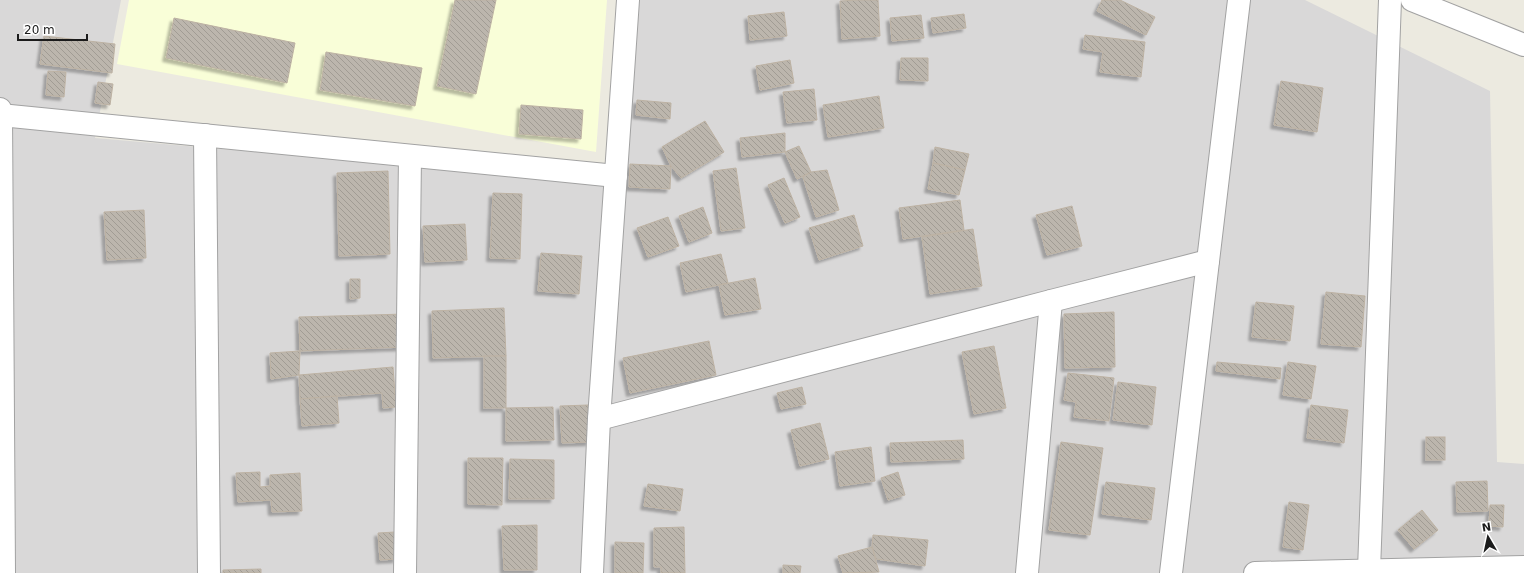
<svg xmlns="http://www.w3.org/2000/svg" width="1524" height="573" viewBox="0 0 1524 573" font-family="'DejaVu Sans',sans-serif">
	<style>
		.residential { fill: #d9d8d8 }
		.education { fill: #f9fed8 }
		.building { fill: url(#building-back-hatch); stroke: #bdb2a3; filter: url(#shadow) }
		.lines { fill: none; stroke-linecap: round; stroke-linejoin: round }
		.minor-casing { stroke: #a2a2a2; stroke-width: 24 }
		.minor { stroke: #fff; stroke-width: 22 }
	</style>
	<defs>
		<pattern id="building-back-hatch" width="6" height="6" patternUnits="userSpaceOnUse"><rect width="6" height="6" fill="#bcb6ad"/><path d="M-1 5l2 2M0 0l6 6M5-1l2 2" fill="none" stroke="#a19c94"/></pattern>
		<filter id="shadow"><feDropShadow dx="-3.5" dy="3.5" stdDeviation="1" flood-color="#0004"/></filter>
	</defs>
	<rect width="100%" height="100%" fill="#eceae0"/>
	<path class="residential" d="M 0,0 L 121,0 L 95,138 L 625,184 L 639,0 L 1305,0 L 1490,91 L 1497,462 L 1524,464 L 1524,573 L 0,573 Z"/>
	<path class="education" d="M 129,0 L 607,0 L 596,152 L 117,64 Z"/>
	<g class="building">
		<path d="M 455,0 L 496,0 L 476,94 L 437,86 Z"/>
		<path d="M 857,0 L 878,0 L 880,36 L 842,39 L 840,1 Z"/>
		<path d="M 1102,0 L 1120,0 L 1155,17 L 1146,35 L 1097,11 Z"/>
		<path d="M 784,12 L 787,36 L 750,40 L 748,16 Z"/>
		<path d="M 964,14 L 966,28 L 933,33 L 931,18 Z"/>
		<path d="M 921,15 L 924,38 L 892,41 L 890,18 Z"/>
		<path d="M 174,18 L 295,43 L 287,83 L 166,58 Z"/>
		<path d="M 1085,35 L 1145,42 L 1141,77 L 1100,72 L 1103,52 L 1083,49 Z"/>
		<path d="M 44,36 L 115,44 L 112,73 L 40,64 Z"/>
		<path d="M 326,52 L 422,68 L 415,106 L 320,90 Z"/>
		<path d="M 901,58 L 928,58 L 928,81 L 900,80 Z"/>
		<path d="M 790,60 L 794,83 L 760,90 L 756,66 Z"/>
		<path d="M 48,71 L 66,72 L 64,97 L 46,95 Z"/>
		<path d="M 1281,81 L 1323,88 L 1317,132 L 1274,125 Z"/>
		<path d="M 98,82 L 113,84 L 110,105 L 95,103 Z"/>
		<path d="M 814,89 L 817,120 L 787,123 L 783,92 Z"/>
		<path d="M 879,96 L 884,128 L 828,137 L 823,105 Z"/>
		<path d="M 637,100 L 671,103 L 670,119 L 636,115 Z"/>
		<path d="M 521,105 L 583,110 L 581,139 L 519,134 Z"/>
		<path d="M 705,121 L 724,152 L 681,178 L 671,166 L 662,147 Z"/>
		<path d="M 785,133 L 785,152 L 742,157 L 740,138 Z"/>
		<path d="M 799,146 L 811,172 L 797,179 L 785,152 Z"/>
		<path d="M 935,147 L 969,154 L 965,170 L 933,163 Z"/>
		<path d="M 933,163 L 965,170 L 959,195 L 928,189 Z"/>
		<path d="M 630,164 L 671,166 L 670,189 L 629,187 Z"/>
		<path d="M 736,168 L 745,228 L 721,231 L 713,171 Z"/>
		<path d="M 827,170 L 839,210 L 816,217 L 803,177 L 811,172 Z"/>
		<path d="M 388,171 L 390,254 L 339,256 L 337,173 Z"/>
		<path d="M 784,178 L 800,217 L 785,223 L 768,185 Z"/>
		<path d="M 493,193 L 522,194 L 520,259 L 490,258 Z"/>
		<path d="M 960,200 L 964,230 L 903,239 L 899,208 Z"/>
		<path d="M 1072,206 L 1082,246 L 1047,255 L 1036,215 Z"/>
		<path d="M 703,207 L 712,233 L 689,242 L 679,216 Z"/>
		<path d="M 144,210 L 146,258 L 107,260 L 104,212 Z"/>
		<path d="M 854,215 L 863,246 L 819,260 L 809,228 Z"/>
		<path d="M 668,217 L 679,246 L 648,257 L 637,228 Z"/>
		<path d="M 465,224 L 467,260 L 425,262 L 423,226 Z"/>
		<path d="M 973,229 L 982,286 L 930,294 L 922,237 Z"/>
		<path d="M 541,253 L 582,256 L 579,294 L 538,291 Z"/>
		<path d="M 721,254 L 728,283 L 686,292 L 680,263 Z"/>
		<path d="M 755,278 L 761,309 L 725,315 L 719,285 Z"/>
		<path d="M 350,279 L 360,279 L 360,298 L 350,299 Z"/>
		<path d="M 1326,292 L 1365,296 L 1361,347 L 1321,344 Z"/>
		<path d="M 1256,302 L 1294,306 L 1290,341 L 1252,337 Z"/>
		<path d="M 504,308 L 506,356 L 433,358 L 432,311 Z"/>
		<path d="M 1114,312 L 1115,367 L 1065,368 L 1064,314 Z"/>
		<path d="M 405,314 L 406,347 L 300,351 L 299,317 Z"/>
		<path d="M 709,341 L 716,375 L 630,393 L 623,358 Z"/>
		<path d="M 994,346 L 1006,408 L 974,414 L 962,352 Z"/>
		<path d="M 300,351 L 299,375 L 271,379 L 270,353 Z"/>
		<rect x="484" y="356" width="22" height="52"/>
		<path d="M 1217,362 L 1281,368 L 1280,379 L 1216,371 Z"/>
		<path d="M 1288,362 L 1316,366 L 1311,399 L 1283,395 Z"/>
		<path d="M 393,367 L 396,407 L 383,408 L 382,393 L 300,399 L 299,375 Z"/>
		<path d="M 1068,373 L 1114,378 L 1109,421 L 1074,417 L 1076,402 L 1064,400 Z"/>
		<path d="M 1118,382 L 1156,387 L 1152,425 L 1113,420 Z"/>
		<path d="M 802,387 L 806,404 L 781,409 L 777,393 Z"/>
		<path d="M 337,396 L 339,423 L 302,426 L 300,399 Z"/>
		<path d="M 588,405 L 590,442 L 562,443 L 560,406 Z"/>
		<path d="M 1311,405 L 1348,410 L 1344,443 L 1307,438 Z"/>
		<path d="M 553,407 L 554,440 L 506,441 L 506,408 Z"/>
		<path d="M 820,423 L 829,459 L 800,466 L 791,430 Z"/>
		<rect x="1426" y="437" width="19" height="23"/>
		<path d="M 963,440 L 964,459 L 891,462 L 890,443 Z"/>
		<path d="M 1061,442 L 1103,448 L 1090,535 L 1049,530 Z"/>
		<path d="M 871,447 L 875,481 L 840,486 L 835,452 Z"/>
		<path d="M 468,458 L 503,458 L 502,505 L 468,504 Z"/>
		<path d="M 510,459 L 554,460 L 554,499 L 509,499 Z"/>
		<path d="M 260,472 L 260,487 L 270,486 L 270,475 L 300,473 L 302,511 L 272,512 L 271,500 L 238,502 L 236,473 Z"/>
		<path d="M 898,472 L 905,495 L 888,500 L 881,478 Z"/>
		<path d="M 1487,481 L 1488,511 L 1457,512 L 1456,482 Z"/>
		<path d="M 1106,482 L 1155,488 L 1151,520 L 1102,514 Z"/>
		<path d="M 648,484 L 683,489 L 680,511 L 644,506 Z"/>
		<path d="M 1289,502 L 1309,505 L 1303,550 L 1283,547 Z"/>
		<path d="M 1490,505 L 1504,505 L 1503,527 L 1489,526 Z"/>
		<path d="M 1422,510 L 1438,530 L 1414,549 L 1398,530 Z"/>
		<path d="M 537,525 L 537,570 L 504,570 L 502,526 Z"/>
		<path d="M 684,527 L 685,573 L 661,573 L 661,567 L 654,567 L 654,528 Z"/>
		<path d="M 395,532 L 397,559 L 380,560 L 378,533 Z"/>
		<path d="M 873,535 L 928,540 L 925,566 L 876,559 L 872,546 Z"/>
		<path d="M 615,542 L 644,543 L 643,573 L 615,573 Z"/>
		<path d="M 872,547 L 879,572 L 843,573 L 838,556 Z"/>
		<path d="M 783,565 L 801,566 L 800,573 L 783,573 Z"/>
		<path d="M 261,569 L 261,573 L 223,573 L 223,570 Z"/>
	</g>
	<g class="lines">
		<g class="minor-casing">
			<g id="minor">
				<path d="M 1412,0 L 1524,45"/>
				<path d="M 0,109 L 1,115 L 4,573"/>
				<path d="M 0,115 L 616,176"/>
				<path d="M 205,135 L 209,573"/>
				<path d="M 599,419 L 1051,301 L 1208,261"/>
				<path d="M 1369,570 L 1390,0"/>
				<path d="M 405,573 L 410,156"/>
				<path d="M 592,573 L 599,419 L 628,0"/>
				<path d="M 1027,573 L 1051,301"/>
				<path d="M 1171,573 L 1239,0"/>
				<path d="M 1255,573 L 1524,567"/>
			</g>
		</g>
		<use href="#minor" class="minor"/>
	</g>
	<g transform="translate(1488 537) rotate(351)" stroke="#ffffff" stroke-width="3" paint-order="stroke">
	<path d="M0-3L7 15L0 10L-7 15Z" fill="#1b1b1b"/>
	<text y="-6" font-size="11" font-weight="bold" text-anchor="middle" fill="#1b1b1b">N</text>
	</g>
	<path d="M18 34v6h69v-6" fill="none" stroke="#1b1b1b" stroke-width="2"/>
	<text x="24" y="34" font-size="12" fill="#1b1b1b" stroke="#ffffff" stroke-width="3" paint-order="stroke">20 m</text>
</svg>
